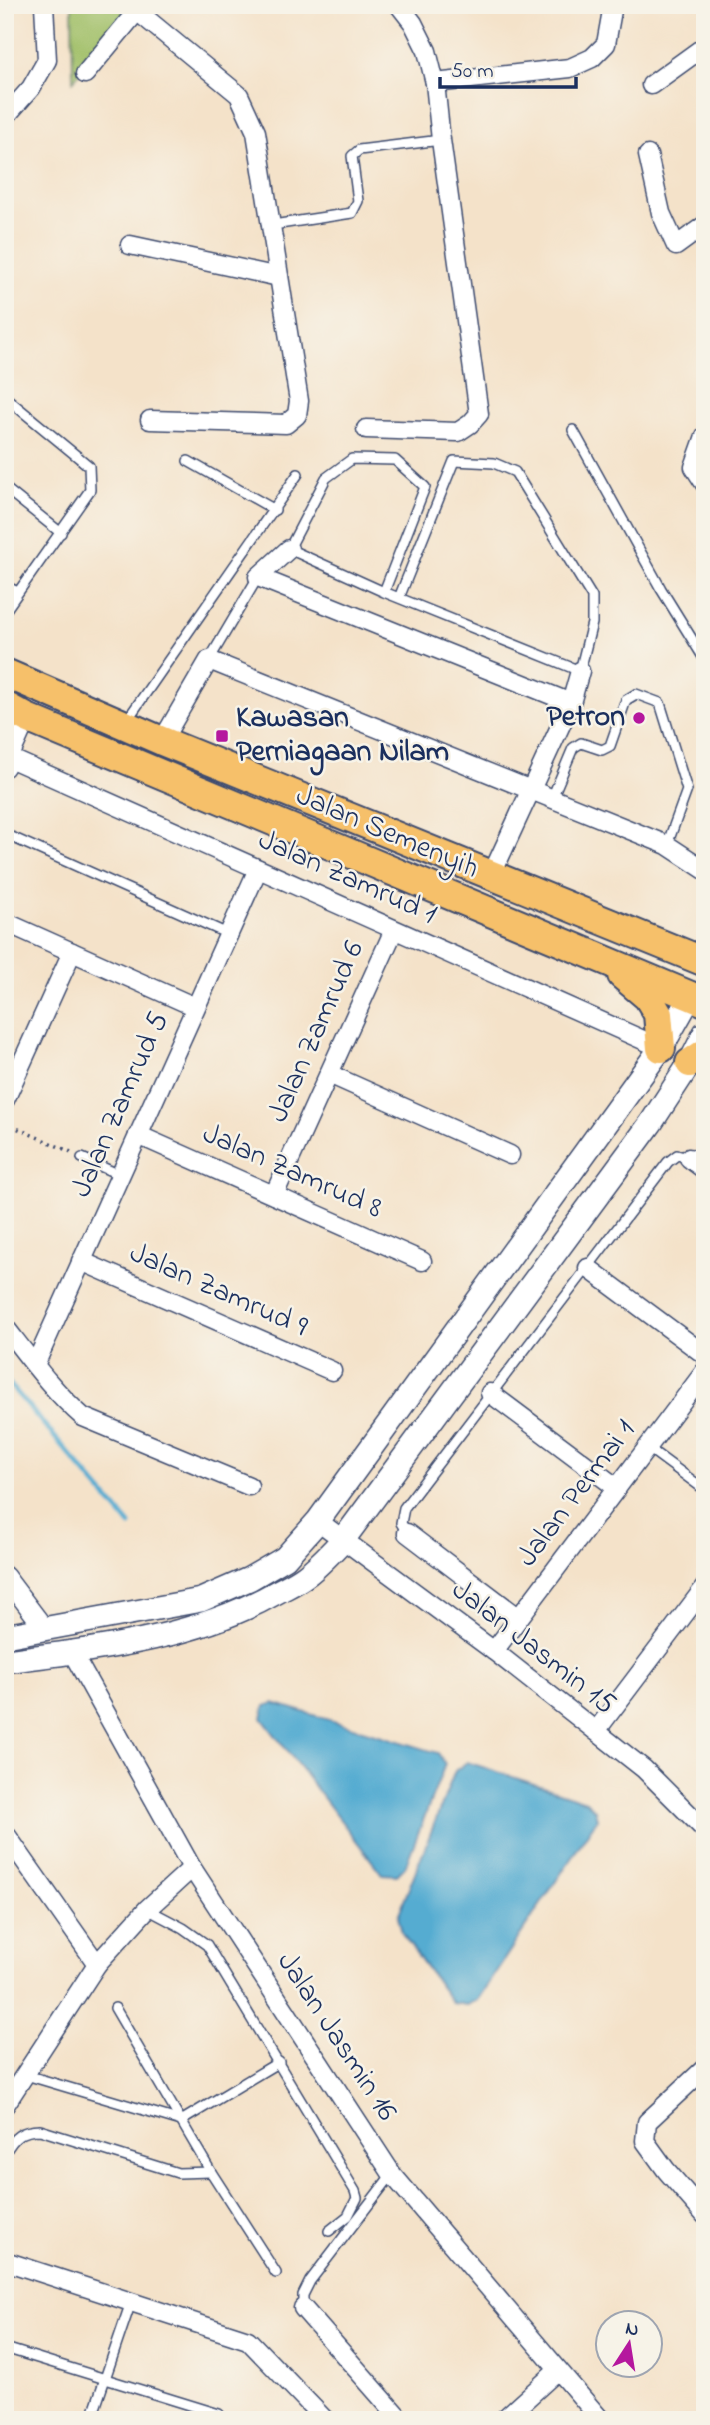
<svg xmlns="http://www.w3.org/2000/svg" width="710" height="2425" viewBox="0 0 710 2425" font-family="'Indie Flower',sans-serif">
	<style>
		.green { fill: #a0bf68; stroke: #5e7763; stroke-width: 2 }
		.water { fill: #55acd1; stroke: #386e98; stroke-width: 2 }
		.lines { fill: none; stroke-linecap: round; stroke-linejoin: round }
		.stream { stroke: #55acd1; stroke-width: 5 }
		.service-casing { stroke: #3c4a6e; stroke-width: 12 }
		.minor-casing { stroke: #3c4a6e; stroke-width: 21 }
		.tertiary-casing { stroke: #3c4a6e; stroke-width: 26 }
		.primary-casing { stroke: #3c4a6e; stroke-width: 32 }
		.path { stroke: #3c4a6e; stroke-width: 3.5; stroke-dasharray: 2 5; stroke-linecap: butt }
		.service { stroke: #fff; stroke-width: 9 }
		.minor { stroke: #fff; stroke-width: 18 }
		.tertiary { stroke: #fff; stroke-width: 23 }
		.primary { stroke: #f6c06b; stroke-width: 28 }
		.poi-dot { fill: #b5179e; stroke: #f7f3e8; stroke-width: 2.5 }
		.labels { text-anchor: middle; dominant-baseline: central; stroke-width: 5; stroke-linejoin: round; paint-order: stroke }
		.poi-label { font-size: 30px; font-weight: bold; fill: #1b2f5e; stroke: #f7f3e8; text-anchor: end }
		.street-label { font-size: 30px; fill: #1b2f5e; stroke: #f7f3e8 }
	</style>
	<rect width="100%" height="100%" fill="#f7f3e8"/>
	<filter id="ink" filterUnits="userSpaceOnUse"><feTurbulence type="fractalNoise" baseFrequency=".0143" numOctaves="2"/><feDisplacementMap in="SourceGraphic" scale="14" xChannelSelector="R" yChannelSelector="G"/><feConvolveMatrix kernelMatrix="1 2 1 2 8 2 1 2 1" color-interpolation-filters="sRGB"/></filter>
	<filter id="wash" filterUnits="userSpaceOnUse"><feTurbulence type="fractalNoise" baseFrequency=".00686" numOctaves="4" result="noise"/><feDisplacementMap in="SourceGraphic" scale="28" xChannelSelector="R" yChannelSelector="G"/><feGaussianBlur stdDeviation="1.57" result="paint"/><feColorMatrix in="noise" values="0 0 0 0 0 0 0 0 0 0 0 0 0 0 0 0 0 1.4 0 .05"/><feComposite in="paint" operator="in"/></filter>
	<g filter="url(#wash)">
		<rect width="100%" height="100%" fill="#f4e2c9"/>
		<path class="green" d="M 72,5 L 134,5 L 73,81 Z"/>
		<g class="water">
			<path d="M 274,1703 L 438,1753 L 445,1764 L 405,1867 L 397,1875 L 382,1874 L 262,1718 L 265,1706 Z"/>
			<path d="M 467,1762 L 586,1801 L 595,1810 L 597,1819 L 478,1999 L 467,2005 L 452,2003 L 402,1933 L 398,1916 L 455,1771 Z"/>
		</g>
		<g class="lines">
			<path class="stream" d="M 5,1379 L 130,1525"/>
		</g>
	</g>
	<g filter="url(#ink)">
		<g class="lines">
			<g class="service-casing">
				<g id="service">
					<path d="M 273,225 L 352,213 L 358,201 L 352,156 L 359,150 L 441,140"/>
					<path d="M 5,397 L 89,466 L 90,490 L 5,611"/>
					<path d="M 573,430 L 661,589 L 705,660"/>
					<path d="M 188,461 L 275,510"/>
					<path d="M 5,488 L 61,533"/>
					<path d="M 5,586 L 18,592"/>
					<path d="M 384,592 L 425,487 L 395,460 L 352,459 L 326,478 L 289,549 L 384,592 L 580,671 L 592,623 L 592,597 L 515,472 L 494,463 L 454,461 L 399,598"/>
					<path d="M 209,660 L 258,577"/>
					<path d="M 125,723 L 298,474"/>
					<path d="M 552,798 L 573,748 L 581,743 L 602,750 L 610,746 L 626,700 L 636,694 L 660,703 L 687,790 L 667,845"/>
					<path d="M 5,834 L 228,934"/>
					<path d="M 82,1158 L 120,1175"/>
					<path d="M 647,1447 L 705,1490"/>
					<path d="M 407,1533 L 401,1523 L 404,1508 L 668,1162 L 677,1155 L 689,1158"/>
					<path d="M 147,1909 L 183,1928 L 207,1945 L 355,2191 L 357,2198 L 348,2216 L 329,2231"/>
					<path d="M 115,2008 L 211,2172 L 276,2273"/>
					<path d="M 26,2075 L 181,2121 L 279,2062"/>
					<path d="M 5,2153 C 13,2137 22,2130 40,2130 L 178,2173 L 211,2172"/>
					<path d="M 303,2308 L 303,2295 L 310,2281 L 392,2174"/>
					<path d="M 5,2348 L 219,2414 L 224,2420"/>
					<path d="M 91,2420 L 131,2302"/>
				</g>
			</g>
			<g class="minor-casing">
				<g id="minor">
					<path d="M 137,11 L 239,95 L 256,132 L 299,401 L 297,415 L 286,424 L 150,420"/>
					<path d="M 85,74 L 142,5"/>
					<path d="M 435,83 L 570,68 L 592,58 L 606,44 L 613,5"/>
					<path d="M 651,85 L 705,46"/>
					<path d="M 5,117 L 31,88 L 47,60 L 44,5"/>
					<path d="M 648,155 L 661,213 L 676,246 L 705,225"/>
					<path d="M 130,245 L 279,277"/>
					<path d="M 366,429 L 458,432 L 470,424 L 479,414 L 441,140 L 435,83 L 427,51 L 413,23 L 399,5"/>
					<path d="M 705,436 L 694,467 L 705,484"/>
					<path d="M 289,549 L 258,577 L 571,703"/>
					<path d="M 162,741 L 209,660 L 667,845 L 705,870"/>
					<path d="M 5,756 L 661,1048"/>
					<path d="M 5,767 L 27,718"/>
					<path d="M 491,876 L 571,703 L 580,671"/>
					<path d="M 5,922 L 195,1007"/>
					<path d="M 329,1074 L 510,1155"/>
					<path d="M 5,1100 L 72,952"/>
					<path d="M 138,1135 L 422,1261"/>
					<path d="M 689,1158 L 705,1170"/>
					<path d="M 274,1195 L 394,930"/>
					<path d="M 81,1261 L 332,1371"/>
					<path d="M 588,1268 L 705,1355"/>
					<path d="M 5,1327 C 30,1359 53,1391 83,1417 L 249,1486"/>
					<path d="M 35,1365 L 258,869"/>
					<path d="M 490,1393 L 617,1488"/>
					<path d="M 318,1521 L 494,1651 L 644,1769 L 705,1830"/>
					<path d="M 407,1533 L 519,1618"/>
					<path d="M 5,1576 L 45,1629"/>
					<path d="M 494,1651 L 705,1371"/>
					<path d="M 72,1652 L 192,1868 L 392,2174 L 601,2420"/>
					<path d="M 596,1731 L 705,1587"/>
					<path d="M 5,1833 L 97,1964"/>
					<path d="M 705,2068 L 647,2122 L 645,2141 L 666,2170 L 705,2215"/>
					<path d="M 5,2105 L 97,1964 L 147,1909 L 192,1868"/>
					<path d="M 5,2261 L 248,2340 L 325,2420"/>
					<path d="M 303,2308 L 401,2420"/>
					<path d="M 503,2420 L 557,2371"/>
				</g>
			</g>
			<g class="tertiary-casing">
				<g id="tertiary">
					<path d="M 5,1636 L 201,1600 L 249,1579 L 285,1558 L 318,1521 L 661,1048 L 691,995"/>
					<path d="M 5,1661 C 98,1649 195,1639 277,1592 C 286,1587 296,1583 305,1576 C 319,1566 331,1552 343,1540 L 651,1123 L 690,1063 L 705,1033"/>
				</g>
			</g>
			<g class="primary-casing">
				<g id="primary">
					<path d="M 5,673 L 162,741 L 705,962"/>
					<path d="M 5,706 L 27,718 L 705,1002"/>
					<path d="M 622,975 L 648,997 L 658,1014 L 661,1048"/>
					<path d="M 690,1063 L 705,1053"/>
				</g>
			</g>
			<path class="path" d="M 5,1123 L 71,1152"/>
			<use href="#service" class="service"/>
			<use href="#minor" class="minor"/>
			<use href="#tertiary" class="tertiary"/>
			<use href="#primary" class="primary"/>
		</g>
	</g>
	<g class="poi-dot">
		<circle cx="639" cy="718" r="7"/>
		<rect x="215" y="729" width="14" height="14" rx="3.5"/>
	</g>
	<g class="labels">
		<g class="poi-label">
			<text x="625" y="718">Petron</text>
			<text x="236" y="719" text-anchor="start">Kawasan<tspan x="236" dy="34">Perniagaan Nilam</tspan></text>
		</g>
		<g class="street-label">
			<text transform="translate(387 833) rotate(23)">Jalan Semenyih</text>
			<text transform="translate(347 878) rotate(24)">Jalan Zamrud 1</text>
			<text transform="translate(317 1032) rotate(-66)">Jalan Zamrud 6</text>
			<text transform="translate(121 1105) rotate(-66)">Jalan Zamrud 5</text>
			<text transform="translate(292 1172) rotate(24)">Jalan Zamrud 8</text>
			<text transform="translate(218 1291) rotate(24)">Jalan Zamrud 9</text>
			<text transform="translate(577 1494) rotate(-53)">Jalan Permai 1</text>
			<text transform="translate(533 1648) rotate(38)">Jalan Jasmin 15</text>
			<text transform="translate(336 2037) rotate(57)">Jalan Jasmin 16</text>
		</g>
	</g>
	<rect width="710" height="2425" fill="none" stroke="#f7f3e8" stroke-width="28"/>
	<g transform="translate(629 2344) rotate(12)"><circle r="33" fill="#f7f3e8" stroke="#9fa5b1" stroke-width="2"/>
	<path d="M0-5L12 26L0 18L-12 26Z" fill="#b5179e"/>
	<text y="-10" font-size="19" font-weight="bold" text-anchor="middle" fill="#1b2f5e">N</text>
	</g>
	<path d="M440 77v10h136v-10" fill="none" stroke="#1b2f5e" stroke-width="3.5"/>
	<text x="451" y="77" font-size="21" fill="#1b2f5e" stroke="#f7f3e8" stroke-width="5" paint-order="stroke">50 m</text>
</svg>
